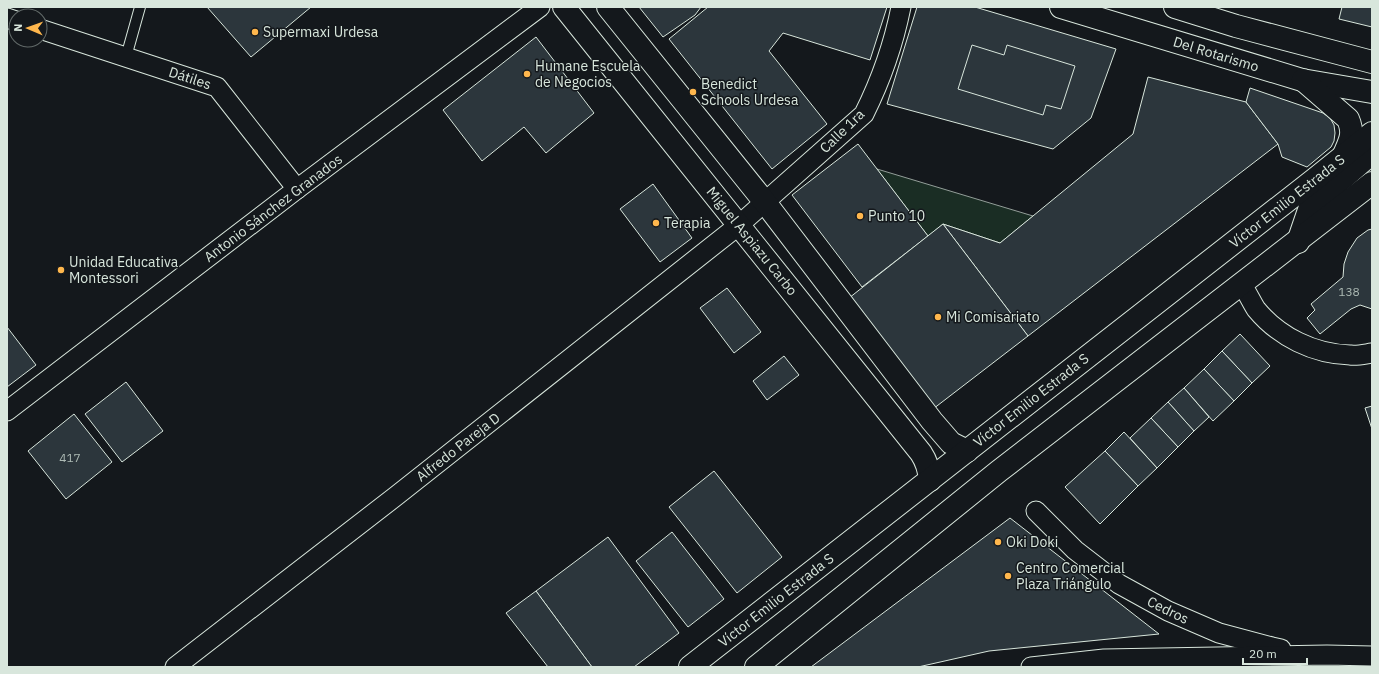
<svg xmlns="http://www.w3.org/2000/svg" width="1379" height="674" viewBox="0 0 1379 674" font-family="'IBM Plex Sans',sans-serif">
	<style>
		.green { fill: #1a2d24; stroke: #939e99 }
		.building { fill: #2c363c; stroke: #d8e6dc }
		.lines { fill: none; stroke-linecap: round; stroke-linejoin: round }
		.service-casing { stroke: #d8e6dc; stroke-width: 12 }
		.minor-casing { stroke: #d8e6dc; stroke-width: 21 }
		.tertiary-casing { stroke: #d8e6dc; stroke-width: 24 }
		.secondary-casing { stroke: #d8e6dc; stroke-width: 24 }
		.service { stroke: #14181c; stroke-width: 10 }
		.minor { stroke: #14181c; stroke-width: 19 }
		.tertiary { stroke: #14181c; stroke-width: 22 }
		.secondary { stroke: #14181c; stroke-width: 22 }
		.poi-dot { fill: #ffb74d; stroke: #14181c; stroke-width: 1.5 }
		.labels { text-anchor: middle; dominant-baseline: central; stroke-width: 3; stroke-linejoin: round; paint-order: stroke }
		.number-label { font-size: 12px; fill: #adbab4 }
		.poi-label { font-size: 14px; fill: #d8e6dc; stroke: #14181c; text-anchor: start }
		.street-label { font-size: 14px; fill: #d8e6dc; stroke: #14181c }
	</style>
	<rect width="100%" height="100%" fill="#14181c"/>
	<path class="green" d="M 877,169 L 1033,216 L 1000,243 L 943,224 L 928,236 Z"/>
	<g class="building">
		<path d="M 207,7 L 311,7 L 251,57 Z"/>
		<path d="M 639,7 L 701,7 L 695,15 L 663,37 Z"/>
		<path d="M 708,7 L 887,7 L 870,60 L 783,33 L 769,51 L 827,124 L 772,169 L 669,39 Z"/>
		<path d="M 917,7 L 975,7 L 1116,49 L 1091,118 L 1053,149 L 887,104 Z"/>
		<path d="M 1342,7 L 1372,7 L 1372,27 L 1339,19 Z"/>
		<path d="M 536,37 L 594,113 L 546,153 L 524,127 L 482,161 L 443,110 Z"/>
		<path d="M 972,45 L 1004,55 L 1007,45 L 1075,66 L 1061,109 L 1046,105 L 1043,115 L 958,89 Z"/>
		<path d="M 1148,77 L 1246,102 L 1278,144 L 1028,336 L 943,224 L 1000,243 L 1133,134 Z"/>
		<path d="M 1250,88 L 1323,113 L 1330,118 L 1334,125 L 1335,133 L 1334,141 L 1331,147 L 1307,167 L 1282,157 L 1278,144 L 1246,102 Z"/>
		<path d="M 858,144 L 928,236 L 862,287 L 792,195 Z"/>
		<path d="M 653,184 L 692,238 L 660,262 L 620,209 Z"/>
		<path d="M 943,224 L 1028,336 L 933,409 L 849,298 Z"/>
		<path d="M 1372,229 L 1372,309 L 1360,305 L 1351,309 L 1320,334 L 1307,318 L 1315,310 L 1311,304 L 1343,277 L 1344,264 L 1348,252 L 1357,238 L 1368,230 Z"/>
		<path d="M 727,288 L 761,332 L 734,353 L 700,308 Z"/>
		<path d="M 7,327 L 36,365 L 7,387 Z"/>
		<path d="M 1240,334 L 1270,366 L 1252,383 L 1222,351 Z"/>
		<path d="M 1222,351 L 1252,383 L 1234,401 L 1204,369 Z"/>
		<path d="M 784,356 L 799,375 L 767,400 L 753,381 Z"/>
		<path d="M 1204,369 L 1234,401 L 1213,421 L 1184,388 Z"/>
		<path d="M 126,382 L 163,431 L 122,462 L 85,414 Z"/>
		<path d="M 1184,388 L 1209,417 L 1194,431 L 1168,402 Z"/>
		<path d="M 1168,402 L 1194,431 L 1178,447 L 1151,418 Z"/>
		<path d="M 1372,406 L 1372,429 L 1365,408 Z"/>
		<path d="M 74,414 L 112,462 L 66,499 L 28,451 Z"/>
		<path d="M 1151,418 L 1178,447 L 1157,468 L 1130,438 Z"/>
		<path d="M 1124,432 L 1157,468 L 1138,486 L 1105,451 Z"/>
		<path d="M 1105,451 L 1138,486 L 1100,524 L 1065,487 Z"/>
		<path d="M 714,471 L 782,557 L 737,593 L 669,507 Z"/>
		<path d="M 1010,518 L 1159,634 L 989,651 L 918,667 L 811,667 Z"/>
		<path d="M 672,532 L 724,599 L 688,627 L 636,561 Z"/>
		<path d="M 608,537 L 679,633 L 634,667 L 592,667 L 536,591 Z"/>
		<path d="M 536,591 L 592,667 L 548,667 L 506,613 Z"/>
	</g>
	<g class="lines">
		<g class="service-casing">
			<path id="service" d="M 126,57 L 140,7"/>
		</g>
		<g class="minor-casing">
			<g id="minor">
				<path d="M 7,18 L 16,21"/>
				<path d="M 40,29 L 217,87 L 297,189"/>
				<path d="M 1242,285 C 1247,292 1251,301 1256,309 C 1279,337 1314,354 1350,355 C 1357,356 1365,354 1372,353"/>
				<path d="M 7,411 L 297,189 L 540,7"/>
				<path d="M 1036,511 L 1075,550 L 1119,584 L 1168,611 L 1219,633 L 1272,647 L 1281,649"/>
				<path d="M 175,667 L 396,496 L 739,225 L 864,114 C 880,82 894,42 901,7"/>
				<path d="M 1031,667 L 1104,659 L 1327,655 L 1372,656"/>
			</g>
		</g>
		<g class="tertiary-casing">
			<g id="tertiary">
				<path d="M 564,7 L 921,453 C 927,462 929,469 930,480"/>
				<path d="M 608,7 L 764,201 L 932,421 L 951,443 L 967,451"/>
			</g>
		</g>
		<g class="secondary-casing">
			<g id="secondary">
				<path d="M 1061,7 L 1302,80 L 1372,92"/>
				<path d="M 1175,7 L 1236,26 L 1372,62"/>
				<path d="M 1303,80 L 1348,119 C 1355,135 1349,142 1343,157"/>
				<path d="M 1298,242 L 1310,207 L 1372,153"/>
				<path d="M 690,667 L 1315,179 L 1372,133"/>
				<path d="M 756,667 L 999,471 L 1372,183"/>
			</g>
		</g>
		<use href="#service" class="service"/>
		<use href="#minor" class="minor"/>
		<use href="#tertiary" class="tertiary"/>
		<use href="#secondary" class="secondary"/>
	</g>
	<g class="poi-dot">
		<circle cx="255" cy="32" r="4"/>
		<circle cx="527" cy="74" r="4"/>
		<circle cx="693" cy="92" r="4"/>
		<circle cx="860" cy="216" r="4"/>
		<circle cx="656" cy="223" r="4"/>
		<circle cx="61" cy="270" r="4"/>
		<circle cx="938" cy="317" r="4"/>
		<circle cx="998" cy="542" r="4"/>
		<circle cx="1008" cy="576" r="4"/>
	</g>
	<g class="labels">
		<g class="number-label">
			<text x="1349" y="291">138</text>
			<text x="70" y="457">417</text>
		</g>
		<g class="poi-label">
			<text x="263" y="32">Supermaxi Urdesa</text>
			<text x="535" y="66">Humane Escuela<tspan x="535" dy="16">de Negocios</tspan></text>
			<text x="701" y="84">Benedict<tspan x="701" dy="16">Schools Urdesa</tspan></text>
			<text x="868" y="216">Punto 10</text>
			<text x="664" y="223">Terapia</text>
			<text x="69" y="262">Unidad Educativa<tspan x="69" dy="16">Montessori</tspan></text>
			<text x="946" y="317">Mi Comisariato</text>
			<text x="1006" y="542">Oki Doki</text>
			<text x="1016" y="568">Centro Comercial<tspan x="1016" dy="16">Plaza Triángulo</tspan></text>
		</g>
		<g class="street-label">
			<text transform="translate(1216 54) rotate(17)">Del Rotarismo</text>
			<text transform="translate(190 78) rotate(18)">Dátiles</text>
			<text transform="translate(842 131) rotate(-44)">Calle 1ra</text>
			<text transform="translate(1287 201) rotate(-38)">Víctor Emilio Estrada S</text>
			<text transform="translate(273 208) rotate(-37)">Antonio Sánchez Granados</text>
			<text transform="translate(752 241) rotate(51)">Miguel Aspiazu Carbo</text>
			<text transform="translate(1031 400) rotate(-38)">Víctor Emilio Estrada S</text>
			<text transform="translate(458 447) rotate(-38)">Alfredo Pareja D</text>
			<text transform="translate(776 600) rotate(-38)">Víctor Emilio Estrada S</text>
			<text transform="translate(1168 610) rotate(26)">Cedros</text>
		</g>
	</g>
	<rect width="1379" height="674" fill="none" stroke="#d8e6dc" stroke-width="16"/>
	<g transform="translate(28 28) rotate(272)"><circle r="19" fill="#14181c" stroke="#626a69"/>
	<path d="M0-3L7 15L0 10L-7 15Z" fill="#ffb74d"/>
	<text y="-6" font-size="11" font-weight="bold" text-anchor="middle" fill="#d8e6dc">N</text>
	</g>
	<path d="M1243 658v6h64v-6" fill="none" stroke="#d8e6dc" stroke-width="2"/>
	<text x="1249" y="658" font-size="12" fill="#d8e6dc" stroke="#14181c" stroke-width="3" paint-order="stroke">20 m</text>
</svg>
